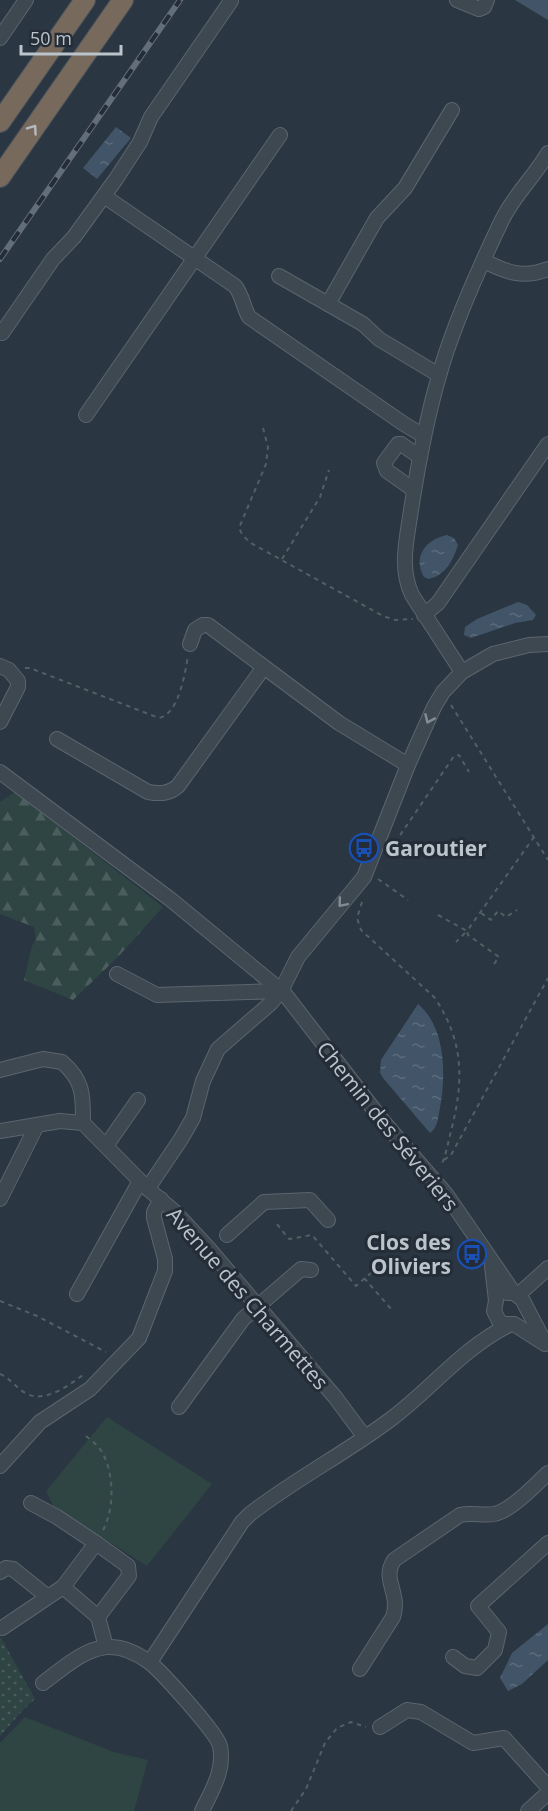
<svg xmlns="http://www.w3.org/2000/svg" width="548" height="1811" viewBox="0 0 548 1811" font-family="'Open Sans',sans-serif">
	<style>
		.green { fill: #2f4544 }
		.forest { fill: url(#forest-firs) }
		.park { fill: url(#park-dots) }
		.water { fill: url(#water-ripples) }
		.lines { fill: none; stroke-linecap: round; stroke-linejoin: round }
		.minor-casing { stroke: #5c656f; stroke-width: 16 }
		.highway-casing { stroke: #49525c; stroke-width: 22 }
		.path { stroke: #4f6263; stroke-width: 2; stroke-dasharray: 4.5 4.5; stroke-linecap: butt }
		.minor { stroke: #3e4851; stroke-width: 14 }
		.highway { stroke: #776a5c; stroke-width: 20 }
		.rail-casing { stroke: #636e7a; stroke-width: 6 }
		.rail { stroke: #232c37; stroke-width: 4; stroke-dasharray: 11; stroke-linecap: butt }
		.oneway { stroke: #b4bac0 }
		.oneway2 { stroke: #838c94 }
		.labels { text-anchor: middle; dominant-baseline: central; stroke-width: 6; stroke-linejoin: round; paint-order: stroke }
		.poi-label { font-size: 21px; font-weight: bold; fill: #bbc3cb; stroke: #232c37; text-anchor: start }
		.street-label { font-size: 21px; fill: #bbc3cb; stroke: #232c37 }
	</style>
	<defs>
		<pattern id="forest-firs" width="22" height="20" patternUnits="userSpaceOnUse" patternTransform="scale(1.5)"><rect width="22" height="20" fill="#2f4544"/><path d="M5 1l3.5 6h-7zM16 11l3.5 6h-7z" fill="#4b5e5e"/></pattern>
		<pattern id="park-dots" width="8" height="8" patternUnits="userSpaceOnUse" patternTransform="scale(1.5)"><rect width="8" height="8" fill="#2f4544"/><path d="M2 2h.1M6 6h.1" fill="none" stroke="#4b5e5e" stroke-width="1.8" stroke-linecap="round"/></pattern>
		<pattern id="water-ripples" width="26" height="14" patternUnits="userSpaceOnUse" patternTransform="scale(1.5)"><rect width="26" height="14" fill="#425568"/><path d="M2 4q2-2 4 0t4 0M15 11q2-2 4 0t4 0" fill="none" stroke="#5b6c7c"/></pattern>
	</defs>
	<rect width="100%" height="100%" fill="#2a3641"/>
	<g class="green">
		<path d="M 107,1417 L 212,1484 L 147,1566 L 54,1507 L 46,1491 Z"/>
		<path d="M 25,1717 L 114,1752 L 148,1760 L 134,1811 L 0,1811 L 0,1743 Z"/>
	</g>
	<path class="forest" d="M 15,792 L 163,907 L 116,959 L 73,1000 L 24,980 L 32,946 L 36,939 L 34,927 L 0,914 L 0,802 Z"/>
	<path class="park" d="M 0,1636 L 35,1699 L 23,1710 L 0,1736 Z"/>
	<g class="water">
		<path d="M 515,0 L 548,0 L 548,20 Z"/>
		<path d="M 116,127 L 131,138 L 97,179 L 83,168 Z"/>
		<path d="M 447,535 L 454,538 L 458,545 C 453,560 446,575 429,579 L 424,577 C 412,557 426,539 447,535 Z"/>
		<path d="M 518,602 L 527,605 L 536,615 L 533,620 L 515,623 L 471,638 L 464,635 L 465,627 L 477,619 Z"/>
		<path d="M 418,1004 C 446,1027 446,1075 440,1108 C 438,1117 438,1128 430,1133 L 383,1078 L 380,1073 L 381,1060 Z"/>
		<path d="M 548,1624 L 548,1660 L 522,1684 L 508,1691 L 500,1678 L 512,1653 Z"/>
	</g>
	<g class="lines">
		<g class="minor-casing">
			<g id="minor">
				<path d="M 457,0 L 479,9 L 484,7 L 487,0"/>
				<path d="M 0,38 L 26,0"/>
				<path d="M 104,196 L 235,286 C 243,296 243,307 249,317 L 404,424 L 424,436"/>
				<path d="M 484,261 C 506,272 523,279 548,269"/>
				<path d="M 279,276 L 363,324 L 379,339 L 439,375"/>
				<path d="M 328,304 L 377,218 L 405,188 L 452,110"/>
				<path d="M 2,333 L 53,259 L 74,237 L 116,179 L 140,142 L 151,117 L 231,1"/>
				<path d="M 86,415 L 280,135"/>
				<path d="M 414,490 L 387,471 L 384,463 L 398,444 L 401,444 L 420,457"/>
				<path d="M 424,615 L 438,603 L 548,444"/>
				<path d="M 190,644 L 195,630 L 203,625 L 208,625 L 264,667"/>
				<path d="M 0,666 L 9,670 L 18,681 L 18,687 L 0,722"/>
				<path d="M 462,672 L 412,595 C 399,567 407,539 411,510 C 418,465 426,420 439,376 C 453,325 479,268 502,220 C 514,195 534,177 548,153"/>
				<path d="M 57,739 L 148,792 C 160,794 169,794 178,786 L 264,667 L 339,723 L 408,765"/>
				<path d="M 0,772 L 170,899 L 284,993 L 382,1120 L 446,1194 L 514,1293"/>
				<path d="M 117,974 L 157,995 L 281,991"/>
				<path d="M 0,1070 L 43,1059 L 62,1062 C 84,1081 83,1096 83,1123"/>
				<path d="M 0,1131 L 60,1121 L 83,1123 L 148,1189 L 175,1212 L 210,1250 L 335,1397 L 364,1436"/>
				<path d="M 106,1146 L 138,1100"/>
				<path d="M 148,1189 L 152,1182 L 181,1139 L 193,1118 L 203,1081 L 218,1049 L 271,1003 L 281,991 L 298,957 L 364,877 L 408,765 L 434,707 L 443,692 L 462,672 L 493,654 L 529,645 L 548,644"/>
				<path d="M 0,1199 L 37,1125"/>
				<path d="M 227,1235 L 264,1202 L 310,1200 L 328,1220"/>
				<path d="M 492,1266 L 496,1301 L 494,1311 L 499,1321 L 504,1324 L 514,1324 L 545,1344"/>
				<path d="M 507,1293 L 514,1293 L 522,1299 L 544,1341"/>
				<path d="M 77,1294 L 140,1181"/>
				<path d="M 518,1295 L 548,1268"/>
				<path d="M 179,1407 L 243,1319 L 301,1269 L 311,1270"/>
				<path d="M 0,1466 L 40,1422 L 90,1389 L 139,1338 L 165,1271 L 165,1259 L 154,1218 L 154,1212 L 161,1199"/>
				<path d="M 31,1503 L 57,1517 L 96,1543 L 63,1587"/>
				<path d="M 96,1543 L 128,1566 L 129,1576 L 98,1617"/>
				<path d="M 0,1572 L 6,1568 L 13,1569 L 48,1597"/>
				<path d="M 2,1628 L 63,1587 L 98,1617 L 106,1647"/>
				<path d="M 453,1657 L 465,1666 L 477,1668 L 495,1650 L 499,1632 L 478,1606 L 548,1543"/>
				<path d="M 150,1662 L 242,1522 L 250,1514 C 295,1479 346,1453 391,1419 C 431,1389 463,1348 509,1325"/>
				<path d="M 360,1669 L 393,1617 C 401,1592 381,1580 394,1560 L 460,1515 C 472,1512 483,1516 494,1514 C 511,1511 535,1485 548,1473"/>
				<path d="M 43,1683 C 62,1669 82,1650 106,1647 C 121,1646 137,1653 149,1662 C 161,1671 217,1733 220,1746 C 225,1770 212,1790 202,1811"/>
				<path d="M 380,1727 L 407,1710 L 421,1712 L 473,1743 L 504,1738 L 548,1787"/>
				<path d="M 528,1811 L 548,1793"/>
			</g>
		</g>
		<g class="highway-casing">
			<g id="highway">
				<path d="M 0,122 L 85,0"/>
				<path d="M 0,177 L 123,0"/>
			</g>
		</g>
		<g class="path">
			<path d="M 263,428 L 268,447 L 266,464 L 239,528 L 242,534 L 249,542 L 383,616 L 395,620 L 413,619"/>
			<path d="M 282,559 L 320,497 L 329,470"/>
			<path d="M 25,668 L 30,668 L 159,718 C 179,714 185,673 188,656"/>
			<path d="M 451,705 L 548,860"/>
			<path d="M 390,850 L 454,756 L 459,755 L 469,772"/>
			<path d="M 378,879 L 408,900"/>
			<path d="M 362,902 L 357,918 L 361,930 L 435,998 C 464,1042 464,1081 451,1131 C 448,1143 446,1155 441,1166"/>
			<path d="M 481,913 L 491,920 L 498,911 L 506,917 L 517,910"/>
			<path d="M 438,915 L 467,931 L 456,942"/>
			<path d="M 494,964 L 499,957 L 468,935 L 467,931 L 534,837"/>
			<path d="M 444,1160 L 451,1155 L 548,978"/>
			<path d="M 277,1224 L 289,1239 L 312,1235 L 356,1286 L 388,1258"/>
			<path d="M 364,1278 L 392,1310"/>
			<path d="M 0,1301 L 37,1316 L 106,1352"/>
			<path d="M 0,1374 C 10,1378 17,1389 27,1394 C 45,1403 70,1385 84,1374"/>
			<path d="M 86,1436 C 91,1440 96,1444 100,1449 C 115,1471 115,1510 102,1532"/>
			<path d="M 291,1811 L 306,1789 L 325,1743 L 337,1728 L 351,1722 L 366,1727"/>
		</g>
		<use href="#minor" class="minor"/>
		<use href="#highway" class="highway"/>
		<g class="rail-casing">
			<path id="rail" d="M 0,259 L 180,0"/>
		</g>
		<use href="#rail" class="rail"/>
	</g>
	<defs><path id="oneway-chevron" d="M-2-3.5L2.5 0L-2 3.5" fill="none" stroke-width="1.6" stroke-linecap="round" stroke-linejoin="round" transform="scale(1.5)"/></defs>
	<use class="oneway" href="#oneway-chevron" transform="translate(33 129) rotate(-55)"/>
	<g class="oneway2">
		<use href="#oneway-chevron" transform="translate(429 719) rotate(114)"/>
		<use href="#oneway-chevron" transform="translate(342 903) rotate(130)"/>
	</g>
	<defs>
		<g id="bus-ring" transform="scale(1.5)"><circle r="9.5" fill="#232c37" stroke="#1a4fb4" stroke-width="1.5"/><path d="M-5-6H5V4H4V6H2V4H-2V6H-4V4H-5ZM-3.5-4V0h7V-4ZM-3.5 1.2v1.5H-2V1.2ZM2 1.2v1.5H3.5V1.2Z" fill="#1a4fb4"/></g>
	</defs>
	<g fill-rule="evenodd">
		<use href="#bus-ring" x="364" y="848"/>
		<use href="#bus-ring" x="472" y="1254"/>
	</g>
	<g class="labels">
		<g class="poi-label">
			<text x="385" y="848">Garoutier</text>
			<text x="451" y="1242" text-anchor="end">Clos des<tspan x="451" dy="24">Oliviers</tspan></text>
		</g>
		<g class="street-label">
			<text transform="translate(388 1126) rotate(51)">Chemin des Séveriers</text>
			<text transform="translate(248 1298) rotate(49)">Avenue des Charmettes</text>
		</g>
	</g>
	<path d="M21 45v9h100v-9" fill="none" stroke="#bbc3cb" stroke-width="3"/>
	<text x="30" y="45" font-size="18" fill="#bbc3cb" stroke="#232c37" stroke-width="4.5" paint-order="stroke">50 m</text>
</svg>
